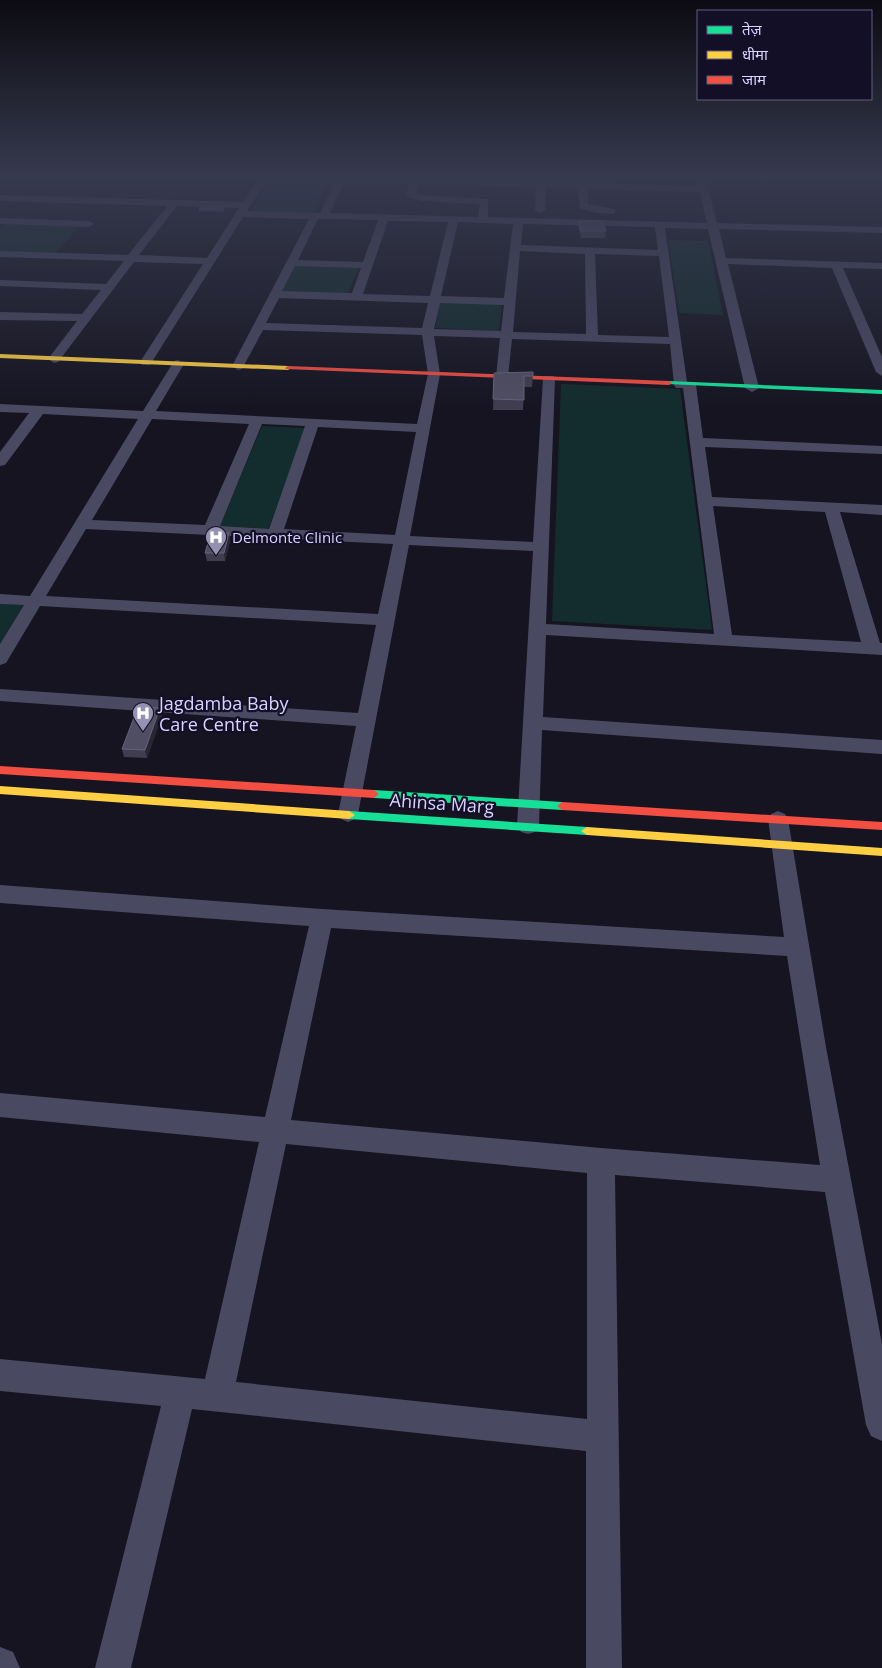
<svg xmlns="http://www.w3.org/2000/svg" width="882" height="1668" viewBox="0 0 882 1668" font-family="'Open Sans','Noto Sans Devanagari',sans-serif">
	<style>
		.green { fill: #132c2d }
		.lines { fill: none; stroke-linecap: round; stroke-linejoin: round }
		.street { fill: #4a4962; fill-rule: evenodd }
		.fast { fill: #16e098; fill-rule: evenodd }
		.slow { fill: #ffcf43; fill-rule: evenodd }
		.jam { fill: #f24e42; fill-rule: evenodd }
		.wall { fill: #403d50 }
		.shaded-wall { fill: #282635 }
		.building { fill: #504e63; stroke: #66637b }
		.labels { text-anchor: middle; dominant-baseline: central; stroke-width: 4.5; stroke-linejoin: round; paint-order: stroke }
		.far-poi-label { font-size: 15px; fill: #d9d4ff; stroke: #130f26; text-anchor: start }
		.poi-label { font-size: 18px; fill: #d9d4ff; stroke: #130f26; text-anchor: start }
		.street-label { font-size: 18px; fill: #d9d4ff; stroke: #130f26 }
	</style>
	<rect width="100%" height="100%" fill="#161421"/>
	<g class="green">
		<path d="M 269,181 L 328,183 L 313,214 L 251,212 Z"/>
		<path d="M 5,223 L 80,226 L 55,253 L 0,251 L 0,228 Z"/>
		<path d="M 668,240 L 708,241 L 723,315 L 679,313 Z"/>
		<path d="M 295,265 L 359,267 L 348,293 L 282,291 Z"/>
		<path d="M 440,302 L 502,304 L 499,331 L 435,328 Z"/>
		<path d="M 561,384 L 680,389 L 712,630 L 552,621 Z"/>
		<path d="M 262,426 L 306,428 L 268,530 L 219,528 Z"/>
		<path d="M 0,604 L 24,605 L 0,644 Z"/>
	</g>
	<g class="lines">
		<g class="street">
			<path d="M 260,177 L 422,177 L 422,178 L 578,183 L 583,179 L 588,183 L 698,186 L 697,177 L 705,177 L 717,223 L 882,227 L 882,233 L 719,229 L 726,258 L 882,263 L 882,269 L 843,268 L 882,357 L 882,376 L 876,372 L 832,268 L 728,264 L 759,388 L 752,392 L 745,388 L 708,229 L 665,228 L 687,382 L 694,382 L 696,385 L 703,438 L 882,446 L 882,454 L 705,447 L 712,497 L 882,505 L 882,515 L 840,512 L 880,643 L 882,643 L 882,655 L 546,635 L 543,717 L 882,740 L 882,754 L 542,730 L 539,826 L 535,832 L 528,834 L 521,832 L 517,826 L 533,551 L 409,545 L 358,814 L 355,819 L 348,822 L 341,819 L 338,814 L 356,726 L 0,701 L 0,689 L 358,713 L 376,625 L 40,606 L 6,663 L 0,665 L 0,644 L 24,605 L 0,604 L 0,594 L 30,596 L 138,419 L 43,414 L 5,465 L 0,466 L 0,452 L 29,413 L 0,412 L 0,404 L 143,411 L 174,361 L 178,360 L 184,364 L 156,411 L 417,424 L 428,374 L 422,335 L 263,330 L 242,369 L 238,370 L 232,366 L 309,219 L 243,217 L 150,365 L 142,365 L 140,362 L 203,264 L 134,262 L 58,362 L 54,363 L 48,359 L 77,321 L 0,320 L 0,312 L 82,314 L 101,290 L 0,286 L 0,280 L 106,284 L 124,261 L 0,257 L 0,251 L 128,255 L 167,206 L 0,201 L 0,195 L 243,202 ZM 267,179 L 269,180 L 335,182 L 320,213 L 247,211 ZM 344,182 L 409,184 L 406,195 L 408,197 L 422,201 L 480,204 L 478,217 L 330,213 ZM 418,184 L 536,187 L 535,210 L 540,213 L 545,210 L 546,187 L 578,188 L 580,208 C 591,212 603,215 615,213 L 615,209 L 588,204 L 588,189 L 700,192 L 707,223 L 488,217 L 488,199 L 422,195 L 416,193 ZM 177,206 L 239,208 L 207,258 L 139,255 ZM 318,219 L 378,220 L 363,262 L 298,260 ZM 388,221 L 448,222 L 430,296 L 363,294 ZM 458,222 L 513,224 L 504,298 L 441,296 ZM 523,224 L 655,227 L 658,250 L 521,245 ZM 520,251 L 585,254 L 586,334 L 513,332 ZM 595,254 L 659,256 L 669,337 L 598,335 ZM 295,266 L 361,268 L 352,293 L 282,291 ZM 279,298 L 428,303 L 422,328 L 266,323 ZM 440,303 L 504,305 L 501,331 L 434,329 ZM 434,336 L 500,338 L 496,377 L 502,381 L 508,377 L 512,339 L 670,344 L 674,385 L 676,388 L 683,388 L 714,634 L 546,624 L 555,379 L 554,376 L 544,376 L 543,379 L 533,542 L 410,536 L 440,374 ZM 152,419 L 249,424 L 205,525 L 92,520 ZM 262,424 L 305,426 L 269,529 L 220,526 ZM 318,427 L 416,432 L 395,535 L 284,529 ZM 713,506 L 825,512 L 861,642 L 732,635 ZM 86,529 L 393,544 L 378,614 L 46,596 Z"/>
			<path d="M 0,218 L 89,221 L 94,224 L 89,227 L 0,224 Z"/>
			<path d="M 778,811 L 785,814 L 788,819 L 826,1047 L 882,1344 L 882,1441 L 871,1436 L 866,1425 L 825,1192 L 615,1175 L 622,1668 L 586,1668 L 586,1451 L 192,1409 L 131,1668 L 95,1668 L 161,1406 L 0,1391 L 0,1359 L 205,1379 L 259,1142 L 0,1117 L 0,1093 L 265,1117 L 309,926 L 0,903 L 0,885 L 322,909 L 784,937 L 768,819 L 771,814 ZM 331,928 L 787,956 L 820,1165 L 601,1148 L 291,1120 ZM 286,1144 L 587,1173 L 587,1419 L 236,1382 Z"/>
			<path d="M 0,1647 L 13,1652 L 20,1668 L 0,1668 Z"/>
		</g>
		<g class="fast">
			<path d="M 669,381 L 882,390 L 882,394 L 667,384 L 667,382 Z"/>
			<path d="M 374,790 L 562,802 L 567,806 L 562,810 L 374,798 L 369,794 Z"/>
			<path d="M 349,811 L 587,827 L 593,831 L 587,835 L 349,819 L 343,815 Z"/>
		</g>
		<g class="slow">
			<path d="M 0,354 L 288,366 L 291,368 L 288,370 L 0,358 Z"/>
			<path d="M 0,786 L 349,811 L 355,815 L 349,819 L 0,794 Z"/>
			<path d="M 587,827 L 882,848 L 882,856 L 587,835 L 581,831 Z"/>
		</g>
		<g class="jam">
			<path d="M 288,366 L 669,381 L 672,383 L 669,385 L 286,369 L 285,368 Z"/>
			<path d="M 0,766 L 374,790 L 379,794 L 374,798 L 0,774 Z"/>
			<path d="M 562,802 L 882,822 L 882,830 L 562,810 L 557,806 Z"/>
		</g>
	</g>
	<g class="wall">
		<path d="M 225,206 L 225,209 L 223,212 L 199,212 L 199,209 Z"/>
		<path d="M 579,221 L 606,231 L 605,238 L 581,238 L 578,227 Z"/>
		<path d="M 533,372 L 532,387 L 524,387 L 523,410 L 493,410 L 494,373 Z"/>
		<path d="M 229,533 L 230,541 L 225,561 L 207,561 L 205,553 Z"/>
		<path d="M 162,716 L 147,758 L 124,757 L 122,749 Z"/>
	</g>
	<g class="shaded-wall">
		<path d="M 229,533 L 230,541 L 225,561 L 224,553 Z"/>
		<path d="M 160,708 L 162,716 L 147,758 L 145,750 Z"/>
	</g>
	<g class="building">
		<path d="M 201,205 L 225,206 L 223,209 L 199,209 Z"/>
		<path d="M 579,221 L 603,221 L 606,231 L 581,231 Z"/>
		<path d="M 533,372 L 533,376 L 524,376 L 524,400 L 493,399 L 494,373 Z"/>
		<path d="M 211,533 L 229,533 L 224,553 L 205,553 Z"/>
		<path d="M 138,707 L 160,708 L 145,750 L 122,749 Z"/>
	</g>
	<linearGradient id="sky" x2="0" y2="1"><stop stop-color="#0c0b12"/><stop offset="0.43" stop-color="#363a4e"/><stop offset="1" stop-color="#363a4e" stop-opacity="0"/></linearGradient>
	<rect width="882" height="410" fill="url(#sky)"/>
	<defs>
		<g id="hospital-pin" transform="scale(1.125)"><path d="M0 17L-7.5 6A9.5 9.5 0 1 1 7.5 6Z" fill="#9591b1" stroke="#130f26"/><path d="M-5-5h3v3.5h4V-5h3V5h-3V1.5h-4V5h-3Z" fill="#fff"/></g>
	</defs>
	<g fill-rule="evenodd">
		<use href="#hospital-pin" x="216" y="537"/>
		<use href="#hospital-pin" x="143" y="713"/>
	</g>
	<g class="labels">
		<g class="far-poi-label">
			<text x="232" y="537">Delmonte Clinic</text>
		</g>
		<g class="poi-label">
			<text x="159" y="703">Jagdamba Baby<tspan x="159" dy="21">Care Centre</tspan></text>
		</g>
		<g class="street-label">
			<text transform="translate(442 803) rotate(4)">Ahinsa Marg</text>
		</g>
	</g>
	<rect x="697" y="10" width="175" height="90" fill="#130f26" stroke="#625e7d"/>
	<rect x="707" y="26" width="25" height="8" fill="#16e098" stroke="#625e7d"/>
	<text x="742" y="35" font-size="15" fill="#d9d4ff">तेज़</text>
	<rect x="707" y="51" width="25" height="8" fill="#ffcf43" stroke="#625e7d"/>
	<text x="742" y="60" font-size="15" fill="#d9d4ff">धीमा</text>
	<rect x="707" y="76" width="25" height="8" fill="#f24e42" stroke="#625e7d"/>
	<text x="742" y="85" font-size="15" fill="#d9d4ff">जाम</text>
</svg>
